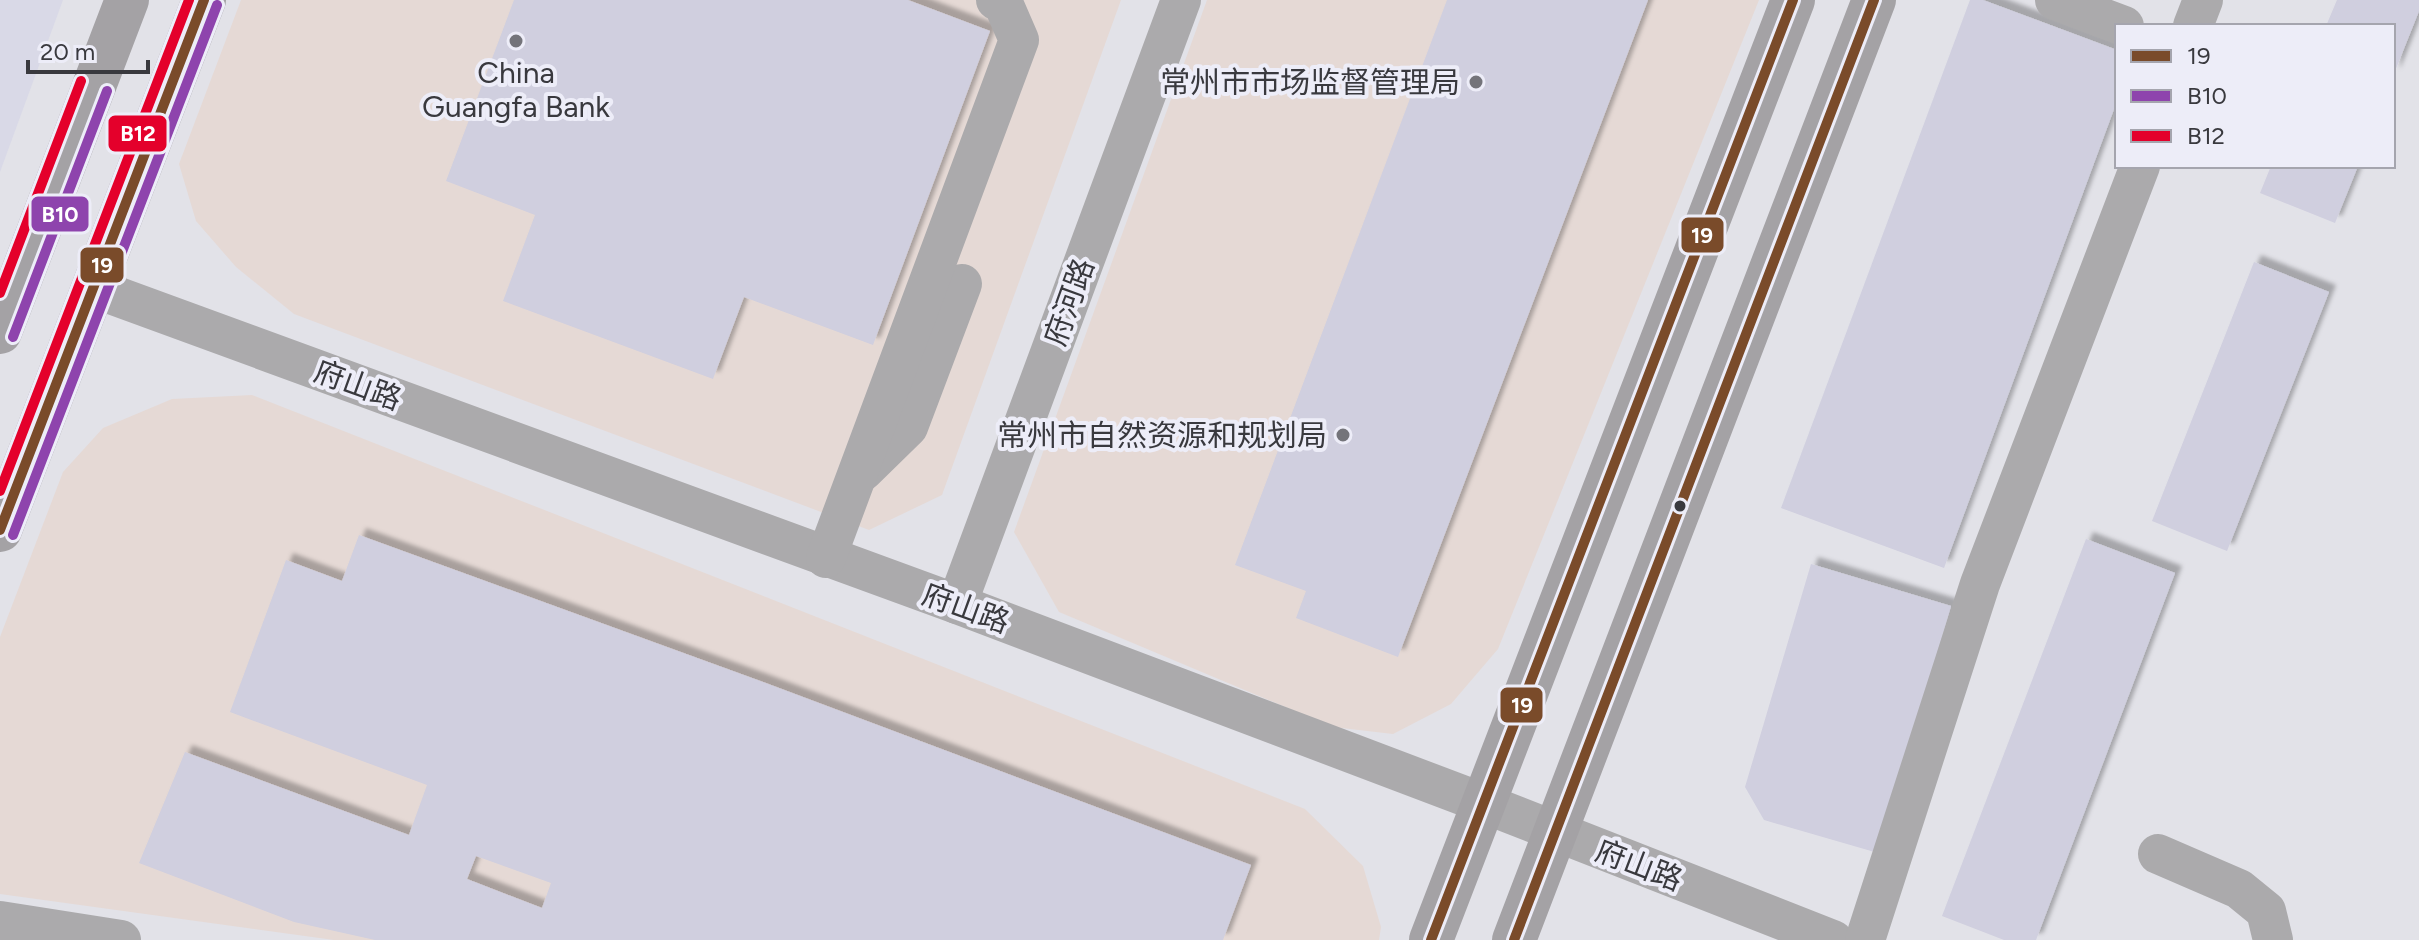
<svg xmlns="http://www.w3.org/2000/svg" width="2419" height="940" viewBox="0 0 2419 940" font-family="Figtree,'Noto Sans SC',sans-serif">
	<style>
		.commercial { fill: #e5d9d5 }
		.built { fill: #d9d9e7 }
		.building { fill: #d0cfdf; fill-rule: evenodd; filter: url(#shadow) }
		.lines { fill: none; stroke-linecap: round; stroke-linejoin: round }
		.minor { stroke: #abaaac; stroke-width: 40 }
		.major { stroke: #a4a2a5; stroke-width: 44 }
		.bus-1-casing { stroke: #ededf8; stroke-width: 16 }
		.bus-2-casing { stroke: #ededf8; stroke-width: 16 }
		.bus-3-casing { stroke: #ededf8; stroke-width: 16 }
		.bus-1 { stroke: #7a4b2a; stroke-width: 10 }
		.bus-2 { stroke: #8e44ad; stroke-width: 10 }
		.bus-3 { stroke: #e4002b; stroke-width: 10 }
		.poi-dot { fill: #74747a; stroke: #ededf8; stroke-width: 3 }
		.bus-dot { fill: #39393e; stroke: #ededf8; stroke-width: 3 }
		.labels { text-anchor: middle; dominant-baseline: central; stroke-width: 8; stroke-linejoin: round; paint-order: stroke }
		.poi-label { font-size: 30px; fill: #39393e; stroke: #ededf8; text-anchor: end }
		.street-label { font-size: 30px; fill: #39393e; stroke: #ededf8 }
		.line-badge { stroke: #ededf8; stroke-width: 3 }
		.badge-label { font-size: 22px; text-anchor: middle; font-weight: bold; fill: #fff }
	</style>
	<defs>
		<filter id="shadow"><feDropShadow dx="7" dy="-7" stdDeviation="2" flood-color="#0004"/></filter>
	</defs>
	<rect width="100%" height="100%" fill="#e2e2e8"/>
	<g class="commercial">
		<path d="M 241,0 L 1121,0 L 942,495 L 869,530 L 294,314 L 236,267 L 196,221 L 179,164 Z"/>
		<path d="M 1207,0 L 1759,0 L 1498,649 L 1451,704 L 1393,734 L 1333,727 L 1059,612 L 1014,532 Z"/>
		<path d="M 252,395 L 1305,809 L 1363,866 L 1381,927 L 1379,940 L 334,940 L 0,894 L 0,637 L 63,472 L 103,428 L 172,399 Z"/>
	</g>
	<path class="built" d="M 0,0 L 63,0 L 0,172 Z"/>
	<g class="building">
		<path d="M 514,0 L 908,0 L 990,31 L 873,345 L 744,297 L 713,379 L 503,301 L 535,215 L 446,181 Z"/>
		<path d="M 1447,0 L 1648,0 L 1398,657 L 1296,618 L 1306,591 L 1235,565 Z"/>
		<path d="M 1970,0 L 1983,0 L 2117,50 L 2117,101 L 1944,568 L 1781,508 Z"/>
		<path d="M 2337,0 L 2419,0 L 2419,11 L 2393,76 L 2393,26 L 2326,26 Z"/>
		<path d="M 2271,166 L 2358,166 L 2335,223 L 2260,193 Z"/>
		<path d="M 2254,262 L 2329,292 L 2227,551 L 2152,521 Z"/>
		<path d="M 359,535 L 763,682 L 1251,865 L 1223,940 L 375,940 L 294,922 L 139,863 L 185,752 L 409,835 L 427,785 L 230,712 L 286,560 L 342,581 ZM 476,856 L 551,883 L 542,908 L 467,879 Z"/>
		<path d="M 2086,539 L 2175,573 L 2036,940 L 2004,940 L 1942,916 Z"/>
		<path d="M 1811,564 L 1951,606 L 1878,853 L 1764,820 L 1745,787 Z"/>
	</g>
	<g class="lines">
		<g class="minor">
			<path d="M 2055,0 L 2124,26"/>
			<path d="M 2193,26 L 2203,0"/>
			<path d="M 94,288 L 957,604 L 1483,803 L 1833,940"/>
			<path d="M 863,471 L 908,427 L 962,284"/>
			<path d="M 826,558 L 1019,40 L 1003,3 L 996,0"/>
			<path d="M 957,604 L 1181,0"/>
			<path d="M 2158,854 L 2239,889 L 2266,911 L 2273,940"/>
			<path d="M 0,921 L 121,940"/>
			<path d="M 1865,940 L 1980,584 L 2140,166"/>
		</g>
		<g class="major">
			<path d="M 0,332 L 127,0"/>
			<path d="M 0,530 L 204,0"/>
			<path d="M 1431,940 L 1793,0"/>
			<path d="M 1514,940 L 1874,0"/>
		</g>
		<g class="bus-1-casing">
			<g id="bus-1">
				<path d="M 0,530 L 204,0"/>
				<path d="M 1431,940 L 1793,0"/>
				<path d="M 1514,940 L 1874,0"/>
			</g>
		</g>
		<g class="bus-2-casing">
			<g id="bus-2">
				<path d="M 13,337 L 107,91"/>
				<path d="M 13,535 L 217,5"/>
			</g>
		</g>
		<g class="bus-3-casing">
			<g id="bus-3">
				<path d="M 0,293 L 81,81"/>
				<path d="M 0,491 L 189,0"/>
			</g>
		</g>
		<use href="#bus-1" class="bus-1"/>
		<use href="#bus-2" class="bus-2"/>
		<use href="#bus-3" class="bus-3"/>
	</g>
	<g class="poi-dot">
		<circle cx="516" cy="41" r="8"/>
		<circle cx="1476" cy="82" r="8"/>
		<circle cx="1343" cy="435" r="8"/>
	</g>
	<circle class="bus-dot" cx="1680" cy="506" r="7"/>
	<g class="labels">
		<g class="poi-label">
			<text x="516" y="72" text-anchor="middle">China<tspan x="516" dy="34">Guangfa Bank</tspan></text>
			<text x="1460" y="82">常州市市场监督管理局</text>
			<text x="1327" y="435">常州市自然资源和规划局</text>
		</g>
		<g class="street-label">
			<text transform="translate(1069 302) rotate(-70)">府河路</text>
			<text transform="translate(358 385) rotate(20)">府山路</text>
			<text transform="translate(966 608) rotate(20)">府山路</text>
			<text transform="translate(1639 865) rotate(21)">府山路</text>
		</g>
	</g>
	<g class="line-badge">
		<rect x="107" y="114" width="61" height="39" rx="8" fill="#e4002b"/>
		<rect x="30" y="195" width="60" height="38" rx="8" fill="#8e44ad"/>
		<rect x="1680" y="216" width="45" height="38" rx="8" fill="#7a4b2a"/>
		<rect x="79" y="246" width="46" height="38" rx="8" fill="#7a4b2a"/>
		<rect x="1499" y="686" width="45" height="38" rx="8" fill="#7a4b2a"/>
	</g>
	<g class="badge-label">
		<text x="138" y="141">B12</text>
		<text x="60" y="222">B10</text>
		<text x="1702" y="243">19</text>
		<text x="102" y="273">19</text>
		<text x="1522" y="713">19</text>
	</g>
	<rect x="2115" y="24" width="280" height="144" fill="#ededf8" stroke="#a5a5ae" stroke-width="2"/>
	<rect x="2131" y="50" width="40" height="12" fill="#7a4b2a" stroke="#a5a5ae" stroke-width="2"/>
	<text x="2187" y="64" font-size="24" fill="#39393e">19</text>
	<rect x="2131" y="90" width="40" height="12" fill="#8e44ad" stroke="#a5a5ae" stroke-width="2"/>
	<text x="2187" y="104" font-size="24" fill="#39393e">B10</text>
	<rect x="2131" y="130" width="40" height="12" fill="#e4002b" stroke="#a5a5ae" stroke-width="2"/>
	<text x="2187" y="144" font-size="24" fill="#39393e">B12</text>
	<path d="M28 60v12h120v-12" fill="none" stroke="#39393e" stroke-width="4"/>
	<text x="40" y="60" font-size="24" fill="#39393e" stroke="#ededf8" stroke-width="6" paint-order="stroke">20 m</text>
</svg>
